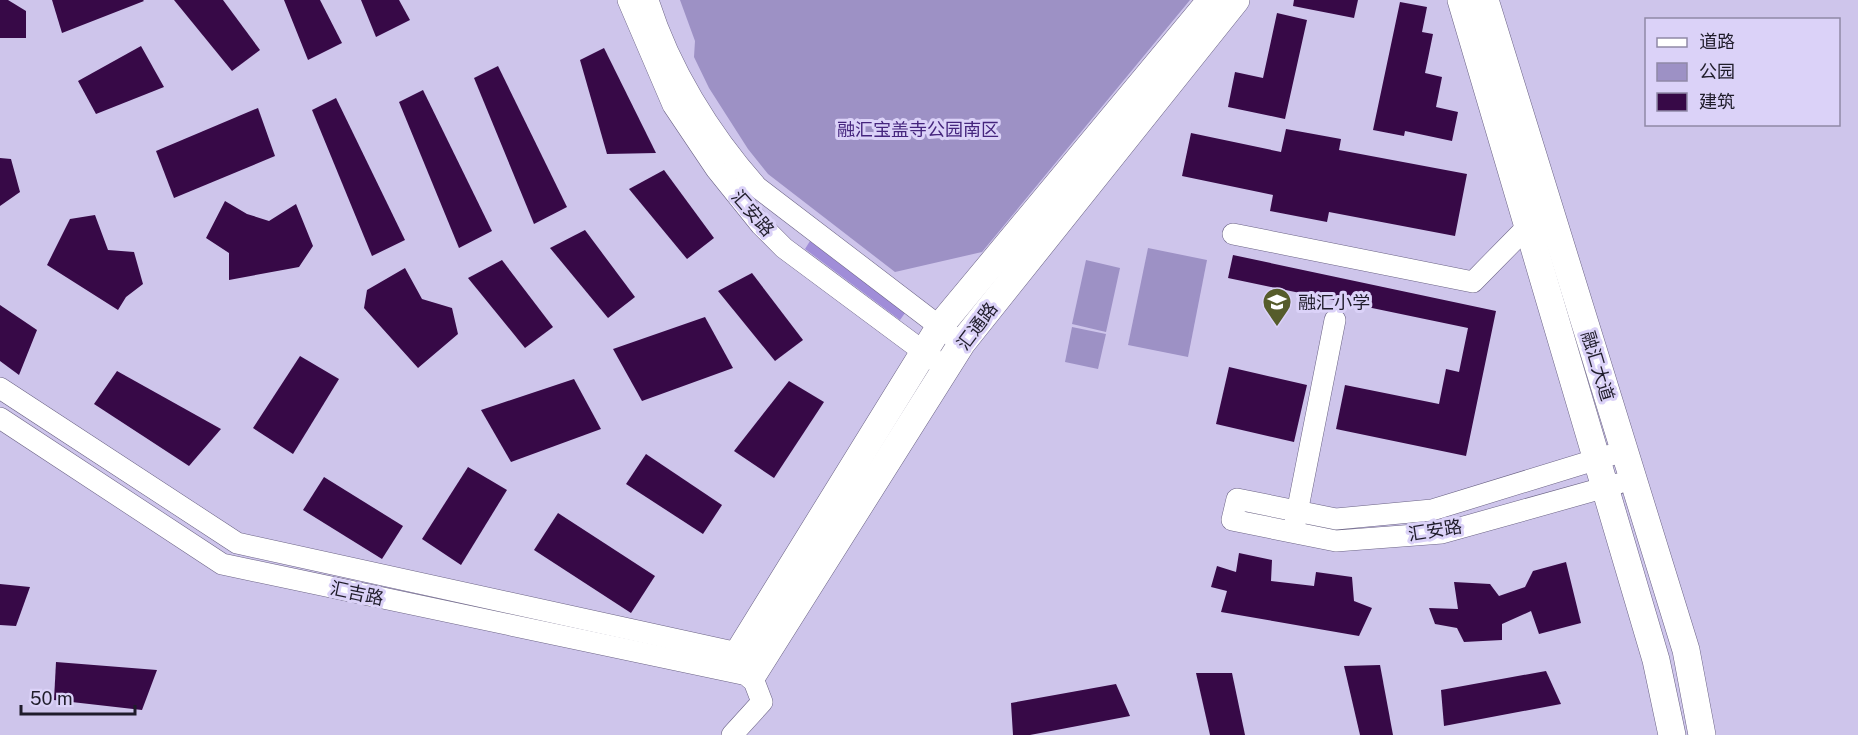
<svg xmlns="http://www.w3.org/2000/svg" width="1858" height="735" viewBox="0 0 1858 735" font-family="'Public Sans','Noto Sans SC',sans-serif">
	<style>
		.green { fill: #9d91c5 }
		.forest { fill: #a08dd8 }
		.building { fill: #370947 }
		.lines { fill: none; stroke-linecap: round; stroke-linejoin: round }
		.minor-casing { stroke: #6b6385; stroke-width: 22 }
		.major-casing { stroke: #6b6385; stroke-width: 28 }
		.minor { stroke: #fff; stroke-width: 21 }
		.major { stroke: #fff; stroke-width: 27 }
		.labels { text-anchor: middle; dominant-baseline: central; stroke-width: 6; stroke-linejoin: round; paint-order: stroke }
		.park-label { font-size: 18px; fill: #45257d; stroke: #dbd2f8 }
		.street-label { font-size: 18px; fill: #1f1c2a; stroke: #dbd2f8 }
		.poi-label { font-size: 18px; fill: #1f1c2a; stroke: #dbd2f8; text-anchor: start }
	</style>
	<rect width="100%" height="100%" fill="#cec5eb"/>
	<g class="green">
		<path d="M 680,0 L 1190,0 L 982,252 L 895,272 L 768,174 L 748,149 L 709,88 L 694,57 L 695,41 Z"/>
		<path d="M 1148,248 L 1207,260 L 1188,357 L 1128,345 Z"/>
		<path d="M 1086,260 L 1120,268 L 1106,332 L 1072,324 Z"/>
		<path d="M 1072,327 L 1106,334 L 1098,369 L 1065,362 Z"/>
	</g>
	<path class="forest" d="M 810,241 L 905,313 L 900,320 L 805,249 Z"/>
	<g class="building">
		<path d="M 0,0 L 8,0 L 26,11 L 26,38 L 0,38 Z"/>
		<path d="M 52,0 L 143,0 L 144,1 L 62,33 Z"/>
		<path d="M 174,0 L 223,0 L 260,50 L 232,71 Z"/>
		<path d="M 284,0 L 320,0 L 342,43 L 308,60 Z"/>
		<path d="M 361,0 L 399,0 L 410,20 L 376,37 Z"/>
		<path d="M 1294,0 L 1358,0 L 1354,18 L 1293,6 Z"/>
		<path d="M 1400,2 L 1427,7 L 1422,32 L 1433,34 L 1425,73 L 1442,77 L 1436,107 L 1458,112 L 1452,141 L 1405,131 L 1404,136 L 1373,130 Z"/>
		<path d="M 1277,13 L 1307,20 L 1285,119 L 1228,107 L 1235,72 L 1263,78 Z"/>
		<path d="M 141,46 L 164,87 L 96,114 L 78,81 Z"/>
		<path d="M 604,48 L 656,153 L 607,154 L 580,60 Z"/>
		<path d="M 498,66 L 567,207 L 534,224 L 474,78 Z"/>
		<path d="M 423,90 L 492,231 L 459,248 L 399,102 Z"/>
		<path d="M 336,98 L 405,240 L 372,256 L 312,110 Z"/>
		<path d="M 258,108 L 275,156 L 174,198 L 156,151 Z"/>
		<path d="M 1286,129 L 1341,139 L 1339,150 L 1467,174 L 1455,236 L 1329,212 L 1327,222 L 1270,211 L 1273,195 L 1182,176 L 1191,133 L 1281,152 Z"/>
		<path d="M 0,158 L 11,159 L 20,192 L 0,206 Z"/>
		<path d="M 664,170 L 714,238 L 687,259 L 629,189 Z"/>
		<path d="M 225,201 L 247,214 L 269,221 L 296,204 L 313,246 L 299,267 L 229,280 L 229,253 L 206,238 Z"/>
		<path d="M 95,215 L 108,250 L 134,252 L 143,284 L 126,297 L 118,310 L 47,265 L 70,219 Z"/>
		<path d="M 585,230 L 635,297 L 608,318 L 550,248 Z"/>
		<path d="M 1233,255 L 1496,311 L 1466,456 L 1336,429 L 1345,385 L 1439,404 L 1446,369 L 1459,372 L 1468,328 L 1228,278 Z"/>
		<path d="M 502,260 L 553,327 L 525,348 L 468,278 Z"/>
		<path d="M 405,268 L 422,299 L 452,308 L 458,334 L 418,368 L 364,308 L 367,290 Z"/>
		<path d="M 752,273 L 803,340 L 775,361 L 718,291 Z"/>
		<path d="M 0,305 L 37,330 L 19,375 L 0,361 Z"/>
		<path d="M 705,317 L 733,368 L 642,401 L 613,349 Z"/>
		<path d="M 300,356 L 339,379 L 293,454 L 253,428 Z"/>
		<path d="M 1229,367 L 1307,385 L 1294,442 L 1216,424 Z"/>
		<path d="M 117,371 L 221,429 L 189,466 L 94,404 Z"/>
		<path d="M 574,379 L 601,429 L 511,462 L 481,410 Z"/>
		<path d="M 789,381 L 824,402 L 774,478 L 734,451 Z"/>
		<path d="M 646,454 L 722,505 L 703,534 L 626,484 Z"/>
		<path d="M 468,467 L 507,490 L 461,565 L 422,539 Z"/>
		<path d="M 324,477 L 403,526 L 382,559 L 303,510 Z"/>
		<path d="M 558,513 L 655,576 L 631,613 L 534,550 Z"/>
		<path d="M 1239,553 L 1272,560 L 1271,581 L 1314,586 L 1316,572 L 1352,577 L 1354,601 L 1372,608 L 1359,636 L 1221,612 L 1227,591 L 1211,587 L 1217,566 L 1236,572 Z"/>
		<path d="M 1566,562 L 1581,623 L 1539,634 L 1531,611 L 1502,624 L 1502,640 L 1464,642 L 1457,628 L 1435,624 L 1429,608 L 1458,609 L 1454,582 L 1490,584 L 1499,596 L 1525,587 L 1533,571 Z"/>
		<path d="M 0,584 L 30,587 L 16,626 L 0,625 Z"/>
		<path d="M 56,662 L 157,670 L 142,710 L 54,700 Z"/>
		<path d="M 1380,665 L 1393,735 L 1360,735 L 1344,666 Z"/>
		<path d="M 1546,671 L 1561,704 L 1444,726 L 1441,690 Z"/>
		<path d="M 1196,673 L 1232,673 L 1245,735 L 1210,735 Z"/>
		<path d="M 1116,684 L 1130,716 L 1030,735 L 1013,735 L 1011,703 Z"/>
	</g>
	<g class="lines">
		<g class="minor-casing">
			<g id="minor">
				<path d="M 628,0 L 673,105 L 716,169 L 761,225 L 784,248 L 936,361"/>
				<path d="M 648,0 C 669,68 710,134 757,187 L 952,336"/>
				<path d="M 1233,234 L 1473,282 L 1528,226"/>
				<path d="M 0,388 L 237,543 L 738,653 L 752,676 L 762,702 L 732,735"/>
				<path d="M 0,418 L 222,564 L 752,676"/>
				<path d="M 1617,484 L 1442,533 L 1336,541 L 1232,520 L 1237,499 L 1336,519 L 1432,510 L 1624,451"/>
				<path d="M 1295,523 L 1335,320"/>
			</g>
		</g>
		<g class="major-casing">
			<g id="major">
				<path d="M 1461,0 L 1656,660 L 1672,735"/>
				<path d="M 1485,0 L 1686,650 L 1702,735"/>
				<path d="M 738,653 L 940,326 L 1211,0"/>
				<path d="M 752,676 L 962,343 L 1236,0"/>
			</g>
		</g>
		<use href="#minor" class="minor"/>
		<use href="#major" class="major"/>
	</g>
	<defs>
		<g id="school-pin" transform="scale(1.5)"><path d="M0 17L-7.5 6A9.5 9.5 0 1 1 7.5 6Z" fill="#565c2b" stroke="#dbd2f8"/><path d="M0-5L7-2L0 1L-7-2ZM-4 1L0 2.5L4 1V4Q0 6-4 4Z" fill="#fff"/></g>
	</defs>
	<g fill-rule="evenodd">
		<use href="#school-pin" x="1277" y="302"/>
	</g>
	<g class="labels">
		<g class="park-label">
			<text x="918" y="129">融汇宝盖寺公园南区</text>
		</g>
		<g class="street-label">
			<text transform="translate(753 213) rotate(49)">汇安路</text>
			<text transform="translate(977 326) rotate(-53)">汇通路</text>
			<text transform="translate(1598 366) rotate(73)">融汇大道</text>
			<text transform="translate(1435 530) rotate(-9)">汇安路</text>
			<text transform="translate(357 593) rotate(12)">汇吉路</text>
		</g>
		<g class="poi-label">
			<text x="1298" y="302">融汇小学</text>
		</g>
	</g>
	<rect x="1645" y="18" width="195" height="108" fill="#dbd2f8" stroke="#9089a6" stroke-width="1.5"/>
	<rect x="1657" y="38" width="30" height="9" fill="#ffffff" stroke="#9089a6" stroke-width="1.5"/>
	<text x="1699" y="48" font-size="18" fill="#1f1c2a">道路</text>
	<rect x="1657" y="63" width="30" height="18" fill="#9d91c5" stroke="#9089a6" stroke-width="1.5"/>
	<text x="1699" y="78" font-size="18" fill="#1f1c2a">公园</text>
	<rect x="1657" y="93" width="30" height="18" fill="#370947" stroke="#9089a6" stroke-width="1.5"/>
	<text x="1699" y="108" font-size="18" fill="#1f1c2a">建筑</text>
	<path d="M21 705v9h114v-9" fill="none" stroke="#1f1c2a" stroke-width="3"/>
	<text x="30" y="705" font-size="18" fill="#1f1c2a" stroke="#dbd2f8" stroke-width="4.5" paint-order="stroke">50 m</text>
</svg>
